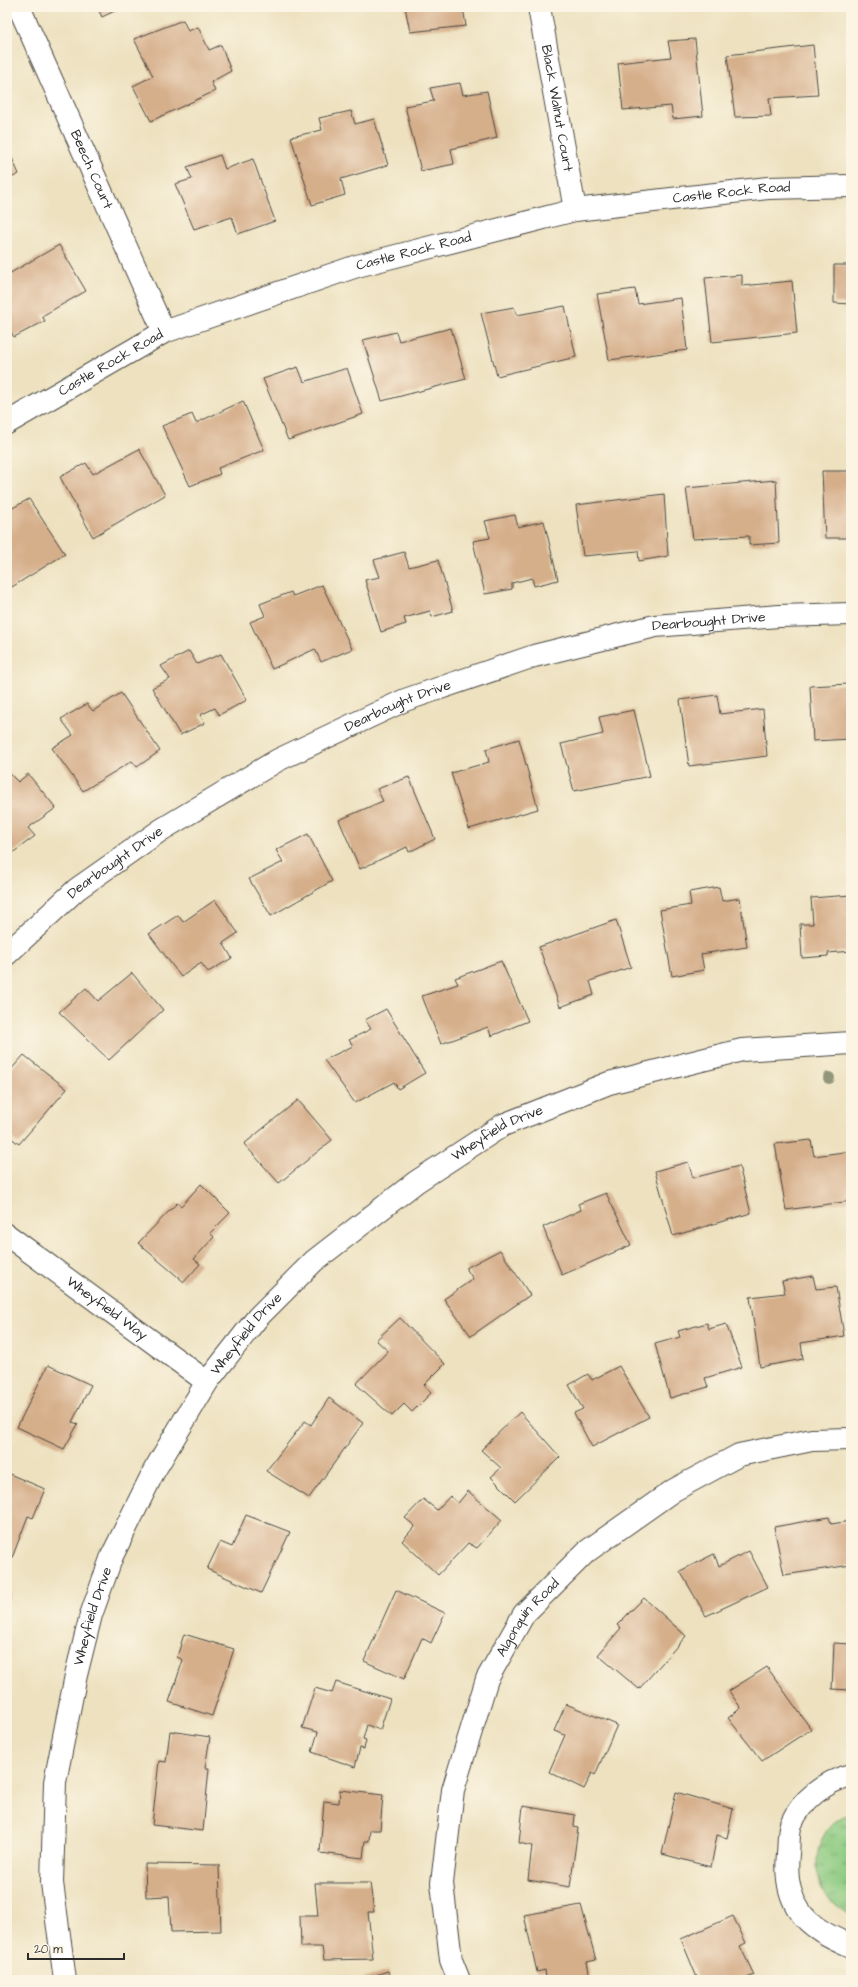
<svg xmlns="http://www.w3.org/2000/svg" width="858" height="1987" viewBox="0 0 858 1987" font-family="'Architects Daughter',sans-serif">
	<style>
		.grass { fill: url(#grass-tufts); stroke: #5c7a56 }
		.building { fill: #d5ae8a }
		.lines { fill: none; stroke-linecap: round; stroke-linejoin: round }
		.minor-casing { stroke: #484641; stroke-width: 24 }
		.minor { stroke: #fff; stroke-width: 22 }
		.tree { fill: #92977b }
		.labels { text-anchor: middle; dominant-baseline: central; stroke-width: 4; stroke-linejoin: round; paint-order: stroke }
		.street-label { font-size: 14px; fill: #2b2b2b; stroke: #fcf5e5 }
	</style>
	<defs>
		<pattern id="grass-tufts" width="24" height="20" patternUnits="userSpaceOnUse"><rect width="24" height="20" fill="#8cca80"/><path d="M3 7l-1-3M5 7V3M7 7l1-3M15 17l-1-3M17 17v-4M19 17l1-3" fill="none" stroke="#73a469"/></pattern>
	</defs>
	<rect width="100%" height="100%" fill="#fcf5e5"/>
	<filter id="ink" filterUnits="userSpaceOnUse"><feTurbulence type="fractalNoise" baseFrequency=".025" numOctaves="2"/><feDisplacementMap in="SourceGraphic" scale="8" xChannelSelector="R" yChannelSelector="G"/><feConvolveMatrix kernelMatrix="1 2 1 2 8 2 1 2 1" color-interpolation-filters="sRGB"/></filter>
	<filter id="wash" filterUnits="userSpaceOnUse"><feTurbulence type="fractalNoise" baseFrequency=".012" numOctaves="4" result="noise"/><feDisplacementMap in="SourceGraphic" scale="16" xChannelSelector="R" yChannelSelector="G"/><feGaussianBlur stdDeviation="0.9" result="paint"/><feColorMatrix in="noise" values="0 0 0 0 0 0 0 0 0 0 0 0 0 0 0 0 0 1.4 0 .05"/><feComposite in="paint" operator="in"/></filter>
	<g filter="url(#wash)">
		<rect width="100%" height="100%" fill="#ede1bf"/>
		<path class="grass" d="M 851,1813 L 851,1914 C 840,1909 829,1900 822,1890 C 820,1887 820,1882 819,1879 C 812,1852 823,1822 851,1813 Z"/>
		<g id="blocks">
			<g class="building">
				<path d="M 97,7 L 123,7 L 102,17 Z"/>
				<path d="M 405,7 L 463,7 L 466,26 L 410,32 Z"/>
				<path d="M 183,20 L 188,31 L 198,27 L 209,50 L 221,45 L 231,71 L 211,82 L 215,91 L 151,121 L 133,86 L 153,76 L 134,39 Z"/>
				<path d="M 695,39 L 703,116 L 673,119 L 671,106 L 623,110 L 618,63 L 671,57 L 668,41 Z"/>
				<path d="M 813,45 L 818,95 L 769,98 L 771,116 L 735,117 L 727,55 Z"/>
				<path d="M 460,83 L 463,95 L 487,91 L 497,138 L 451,149 L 454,164 L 421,171 L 405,106 L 434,101 L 430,88 Z"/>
				<path d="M 351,111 L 355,124 L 374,119 L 388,165 L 341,179 L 345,195 L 312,205 L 291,137 L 322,130 L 319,118 Z"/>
				<path d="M 7,147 L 19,174 L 7,180 Z"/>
				<path d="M 220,155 L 225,169 L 253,159 L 275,221 L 238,234 L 232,217 L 194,229 L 175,184 L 192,179 L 187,167 Z"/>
				<path d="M 59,245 L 86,291 L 42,316 L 45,321 L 14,337 L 7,326 L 7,275 Z"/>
				<path d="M 834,265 L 851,265 L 851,304 L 834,303 Z"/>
				<path d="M 742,275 L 742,286 L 792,281 L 797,333 L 712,342 L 705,278 Z"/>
				<path d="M 635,289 L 638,304 L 681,298 L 687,350 L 609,360 L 597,294 Z"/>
				<path d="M 565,306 L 576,357 L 497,376 L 481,313 L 514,307 L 517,315 Z"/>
				<path d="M 451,328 L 466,379 L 382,401 L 363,340 L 396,332 L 399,341 Z"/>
				<path d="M 298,367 L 304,382 L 347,368 L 363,414 L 288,440 L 263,379 Z"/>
				<path d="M 243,401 L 264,450 L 218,468 L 220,474 L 190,486 L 162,426 L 192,414 L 196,423 Z"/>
				<path d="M 139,449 L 165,495 L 93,537 L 60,477 L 86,463 L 93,474 Z"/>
				<path d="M 822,471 L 851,471 L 851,538 L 825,538 Z"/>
				<path d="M 776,480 L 779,543 L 749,545 L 749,536 L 693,539 L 686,488 Z"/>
				<path d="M 664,494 L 668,556 L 639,561 L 638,551 L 583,556 L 576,505 Z"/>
				<path d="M 29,499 L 65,554 L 7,590 L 7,511 Z"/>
				<path d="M 515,515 L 518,527 L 544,521 L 558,580 L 534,586 L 532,578 L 512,583 L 512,589 L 485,594 L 473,541 L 490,538 L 485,521 Z"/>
				<path d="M 404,552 L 409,567 L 438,560 L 453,611 L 432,617 L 430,611 L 404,618 L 406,624 L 381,632 L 365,580 L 380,577 L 374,560 Z"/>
				<path d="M 322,585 L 352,649 L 321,662 L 315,649 L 272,669 L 250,622 L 265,616 L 260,604 L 291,592 L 293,596 Z"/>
				<path d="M 189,651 L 197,664 L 221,654 L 247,700 L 219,715 L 215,708 L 200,715 L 205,723 L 180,735 L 152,688 L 170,679 L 161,666 Z"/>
				<path d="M 849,684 L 849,697 L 851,697 L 851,739 L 813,741 L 810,686 Z"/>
				<path d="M 121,693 L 160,751 L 137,767 L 132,761 L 83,791 L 52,748 L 73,735 L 61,719 L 87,704 L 93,711 Z"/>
				<path d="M 717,695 L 720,714 L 763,709 L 767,756 L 689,766 L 680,700 Z"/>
				<path d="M 634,710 L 650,776 L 574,791 L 561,744 L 603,734 L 599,717 Z"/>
				<path d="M 519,739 L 538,809 L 469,829 L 451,773 L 489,762 L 486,749 Z"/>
				<path d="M 7,771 L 18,782 L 28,774 L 56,808 L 28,828 L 35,836 L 7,857 Z"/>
				<path d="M 409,777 L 435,839 L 409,852 L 407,847 L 360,869 L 339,820 L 383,801 L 377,789 Z"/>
				<path d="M 308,834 L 332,881 L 271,916 L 249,879 L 283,862 L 276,850 Z"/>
				<path d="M 719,887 L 722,901 L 740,898 L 747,947 L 701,954 L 704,970 L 672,976 L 660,910 L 691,905 L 689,892 Z"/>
				<path d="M 851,895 L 851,951 L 828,953 L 828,956 L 802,958 L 800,924 L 813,924 L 811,898 Z"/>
				<path d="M 215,900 L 238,933 L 223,943 L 232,958 L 208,972 L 201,963 L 181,977 L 149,934 L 178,915 L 183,922 Z"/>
				<path d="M 616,920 L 631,967 L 590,981 L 594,995 L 560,1007 L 539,947 Z"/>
				<path d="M 501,961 L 528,1021 L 491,1036 L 488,1027 L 441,1044 L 422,996 L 458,984 L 455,978 Z"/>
				<path d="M 132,973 L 163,1010 L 109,1060 L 59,1012 L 86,988 L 98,1001 Z"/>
				<path d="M 386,1009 L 425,1073 L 398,1089 L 394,1082 L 355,1103 L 324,1060 L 353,1046 L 349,1040 L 371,1029 L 365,1020 Z"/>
				<path d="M 24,1055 L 67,1089 L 19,1144 L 7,1135 L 7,1089 L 9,1086 L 7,1084 L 7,1074 Z"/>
				<path d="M 298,1100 L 332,1140 L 279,1183 L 244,1144 Z"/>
				<path d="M 811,1140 L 814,1156 L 851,1151 L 851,1201 L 786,1210 L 775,1144 Z"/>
				<path d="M 688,1162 L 693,1178 L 739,1166 L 751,1213 L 673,1236 L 655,1171 Z"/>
				<path d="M 201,1184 L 230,1213 L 210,1233 L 214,1237 L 194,1259 L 200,1264 L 184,1282 L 138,1243 L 177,1203 L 181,1206 Z"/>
				<path d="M 606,1193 L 631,1245 L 562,1275 L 543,1227 L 581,1210 L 578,1204 Z"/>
				<path d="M 500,1250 L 530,1295 L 471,1336 L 444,1299 L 473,1279 L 466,1268 Z"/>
				<path d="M 813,1276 L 816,1289 L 836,1287 L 844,1336 L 801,1343 L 803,1359 L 760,1367 L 750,1297 L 785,1293 L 782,1281 Z"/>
				<path d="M 400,1318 L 445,1364 L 424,1385 L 431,1393 L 412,1412 L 404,1404 L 392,1416 L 356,1384 L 388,1351 L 376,1340 Z"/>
				<path d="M 707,1323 L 709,1329 L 726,1324 L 742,1367 L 705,1378 L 708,1387 L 670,1398 L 655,1344 L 680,1337 L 678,1331 Z"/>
				<path d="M 48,1365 L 91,1385 L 72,1422 L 78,1424 L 64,1449 L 17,1427 Z"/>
				<path d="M 619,1366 L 649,1417 L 592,1447 L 574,1413 L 583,1409 L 569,1385 L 588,1374 L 592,1380 Z"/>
				<path d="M 329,1398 L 363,1423 L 309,1498 L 266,1471 L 305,1421 L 311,1425 Z"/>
				<path d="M 520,1412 L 560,1457 L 515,1501 L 491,1477 L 501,1468 L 481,1450 Z"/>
				<path d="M 7,1473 L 45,1489 L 33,1518 L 28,1516 L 12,1558 L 7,1556 Z"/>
				<path d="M 468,1491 L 502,1520 L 477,1548 L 468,1543 L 438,1575 L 402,1541 L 415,1526 L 405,1518 L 423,1499 L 437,1510 L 450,1496 L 458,1503 Z"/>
				<path d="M 246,1515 L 290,1532 L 261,1593 L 207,1569 L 220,1542 L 232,1547 Z"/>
				<path d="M 829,1517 L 831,1524 L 851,1521 L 851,1565 L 784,1575 L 774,1527 Z"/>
				<path d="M 749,1551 L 768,1587 L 706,1616 L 680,1571 L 714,1554 L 719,1566 Z"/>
				<path d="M 396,1590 L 445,1613 L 431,1643 L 422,1638 L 404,1679 L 364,1661 Z"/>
				<path d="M 7,1592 L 11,1593 L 7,1604 Z"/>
				<path d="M 644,1598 L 686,1636 L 639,1689 L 598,1655 L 621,1628 L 617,1625 Z"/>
				<path d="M 184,1634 L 234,1649 L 212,1716 L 169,1702 L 183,1660 L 177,1657 Z"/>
				<path d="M 834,1643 L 851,1644 L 851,1690 L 832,1689 Z"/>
				<path d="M 767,1667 L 811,1729 L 762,1761 L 728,1718 L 741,1708 L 729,1691 Z"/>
				<path d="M 336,1682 L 390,1699 L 380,1730 L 367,1725 L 363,1739 L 366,1740 L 364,1749 L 360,1748 L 355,1767 L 312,1752 L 318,1732 L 302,1728 L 315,1688 L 332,1693 Z"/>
				<path d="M 566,1704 L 617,1725 L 595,1775 L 592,1773 L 584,1789 L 549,1772 L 565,1735 L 554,1731 Z"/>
				<path d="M 170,1731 L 210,1737 L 205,1768 L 209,1768 L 203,1831 L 152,1825 L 159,1761 L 166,1762 Z"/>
				<path d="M 340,1790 L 383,1795 L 380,1830 L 370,1830 L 369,1841 L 365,1841 L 363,1858 L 320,1853 L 324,1801 L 339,1803 Z"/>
				<path d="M 676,1792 L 733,1809 L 727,1838 L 717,1835 L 711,1867 L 662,1854 Z"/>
				<path d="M 523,1806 L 575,1815 L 574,1827 L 578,1828 L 570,1887 L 528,1880 L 532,1846 L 519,1843 Z"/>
				<path d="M 145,1864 L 219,1865 L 221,1931 L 171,1932 L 169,1896 L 146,1897 Z"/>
				<path d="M 315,1883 L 370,1883 L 374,1912 L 368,1912 L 373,1959 L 324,1960 L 322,1947 L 301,1947 L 300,1916 L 318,1916 Z"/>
				<path d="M 581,1905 L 596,1960 L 587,1962 L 590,1977 L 577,1980 L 546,1980 L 545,1970 L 537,1972 L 524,1915 Z"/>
				<path d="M 733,1916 L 746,1943 L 740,1946 L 754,1975 L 743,1980 L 698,1980 L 681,1939 Z"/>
				<path d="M 388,1971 L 392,1980 L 360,1980 Z"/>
			</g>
		</g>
	</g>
	<g filter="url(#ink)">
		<use href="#blocks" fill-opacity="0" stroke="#484641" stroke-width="1"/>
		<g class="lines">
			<g class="minor-casing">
				<g id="minor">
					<path id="s1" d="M 19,7 L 164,332"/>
					<path id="s2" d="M 539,7 L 575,210"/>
					<path id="s3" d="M 7,423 L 164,332 L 357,266 L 575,210 L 768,188 L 851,186"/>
					<path id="s4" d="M 7,954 L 77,889 L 161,830 L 278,760 L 405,700 L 534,656 L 655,626 L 779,616 L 851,614"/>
					<path id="s5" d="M 7,1235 L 207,1382"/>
					<path d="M 851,1775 C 826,1781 801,1800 791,1824 C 788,1832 789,1845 788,1854 C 786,1873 788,1894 799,1910 C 810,1928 833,1938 851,1946"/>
					<path id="s6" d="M 65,1980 L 52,1883 L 55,1782 L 76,1675 L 91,1615 L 112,1556 L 154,1471 L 207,1382 L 258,1317 L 314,1261 L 416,1182 L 503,1125 L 609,1083 L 742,1050 L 851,1043"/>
					<path id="s7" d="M 459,1980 L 451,1960 L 442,1883 L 453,1790 L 487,1679 L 524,1614 L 586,1552 L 674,1490 L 739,1455 L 812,1440 L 851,1439"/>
				</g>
			</g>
			<use href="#minor" class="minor"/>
		</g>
		<circle class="tree" cx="829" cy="1078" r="6"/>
	</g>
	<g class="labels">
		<g class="street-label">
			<text stroke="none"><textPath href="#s2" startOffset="103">Black Walnut Court</textPath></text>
			<text stroke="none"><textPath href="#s1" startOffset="178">Beech Court</textPath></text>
			<text stroke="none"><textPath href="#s3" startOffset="768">Castle Rock Road</textPath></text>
			<text stroke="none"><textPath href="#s3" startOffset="444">Castle Rock Road</textPath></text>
			<text stroke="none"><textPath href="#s3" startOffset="120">Castle Rock Road</textPath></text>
			<text stroke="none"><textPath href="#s4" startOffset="790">Dearbought Drive</textPath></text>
			<text stroke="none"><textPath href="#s4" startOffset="466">Dearbought Drive</textPath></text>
			<text stroke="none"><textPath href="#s4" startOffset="142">Dearbought Drive</textPath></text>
			<text stroke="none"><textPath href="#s6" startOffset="1017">Wheyfield Drive</textPath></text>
			<text stroke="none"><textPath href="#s5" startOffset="124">Wheyfield Way</textPath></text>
			<text stroke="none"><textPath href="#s6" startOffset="693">Wheyfield Drive</textPath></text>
			<text stroke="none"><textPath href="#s6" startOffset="369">Wheyfield Drive</textPath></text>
			<text stroke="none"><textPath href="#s7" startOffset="383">Algonquin Road</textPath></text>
		</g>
	</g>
	<rect width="858" height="1987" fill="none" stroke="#fcf5e5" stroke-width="24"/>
	<path d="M28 1953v6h96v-6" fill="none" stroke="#2b2b2b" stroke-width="2"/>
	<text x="34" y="1953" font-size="12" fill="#2b2b2b" stroke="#fcf5e5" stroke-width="3" paint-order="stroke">20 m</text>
</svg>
